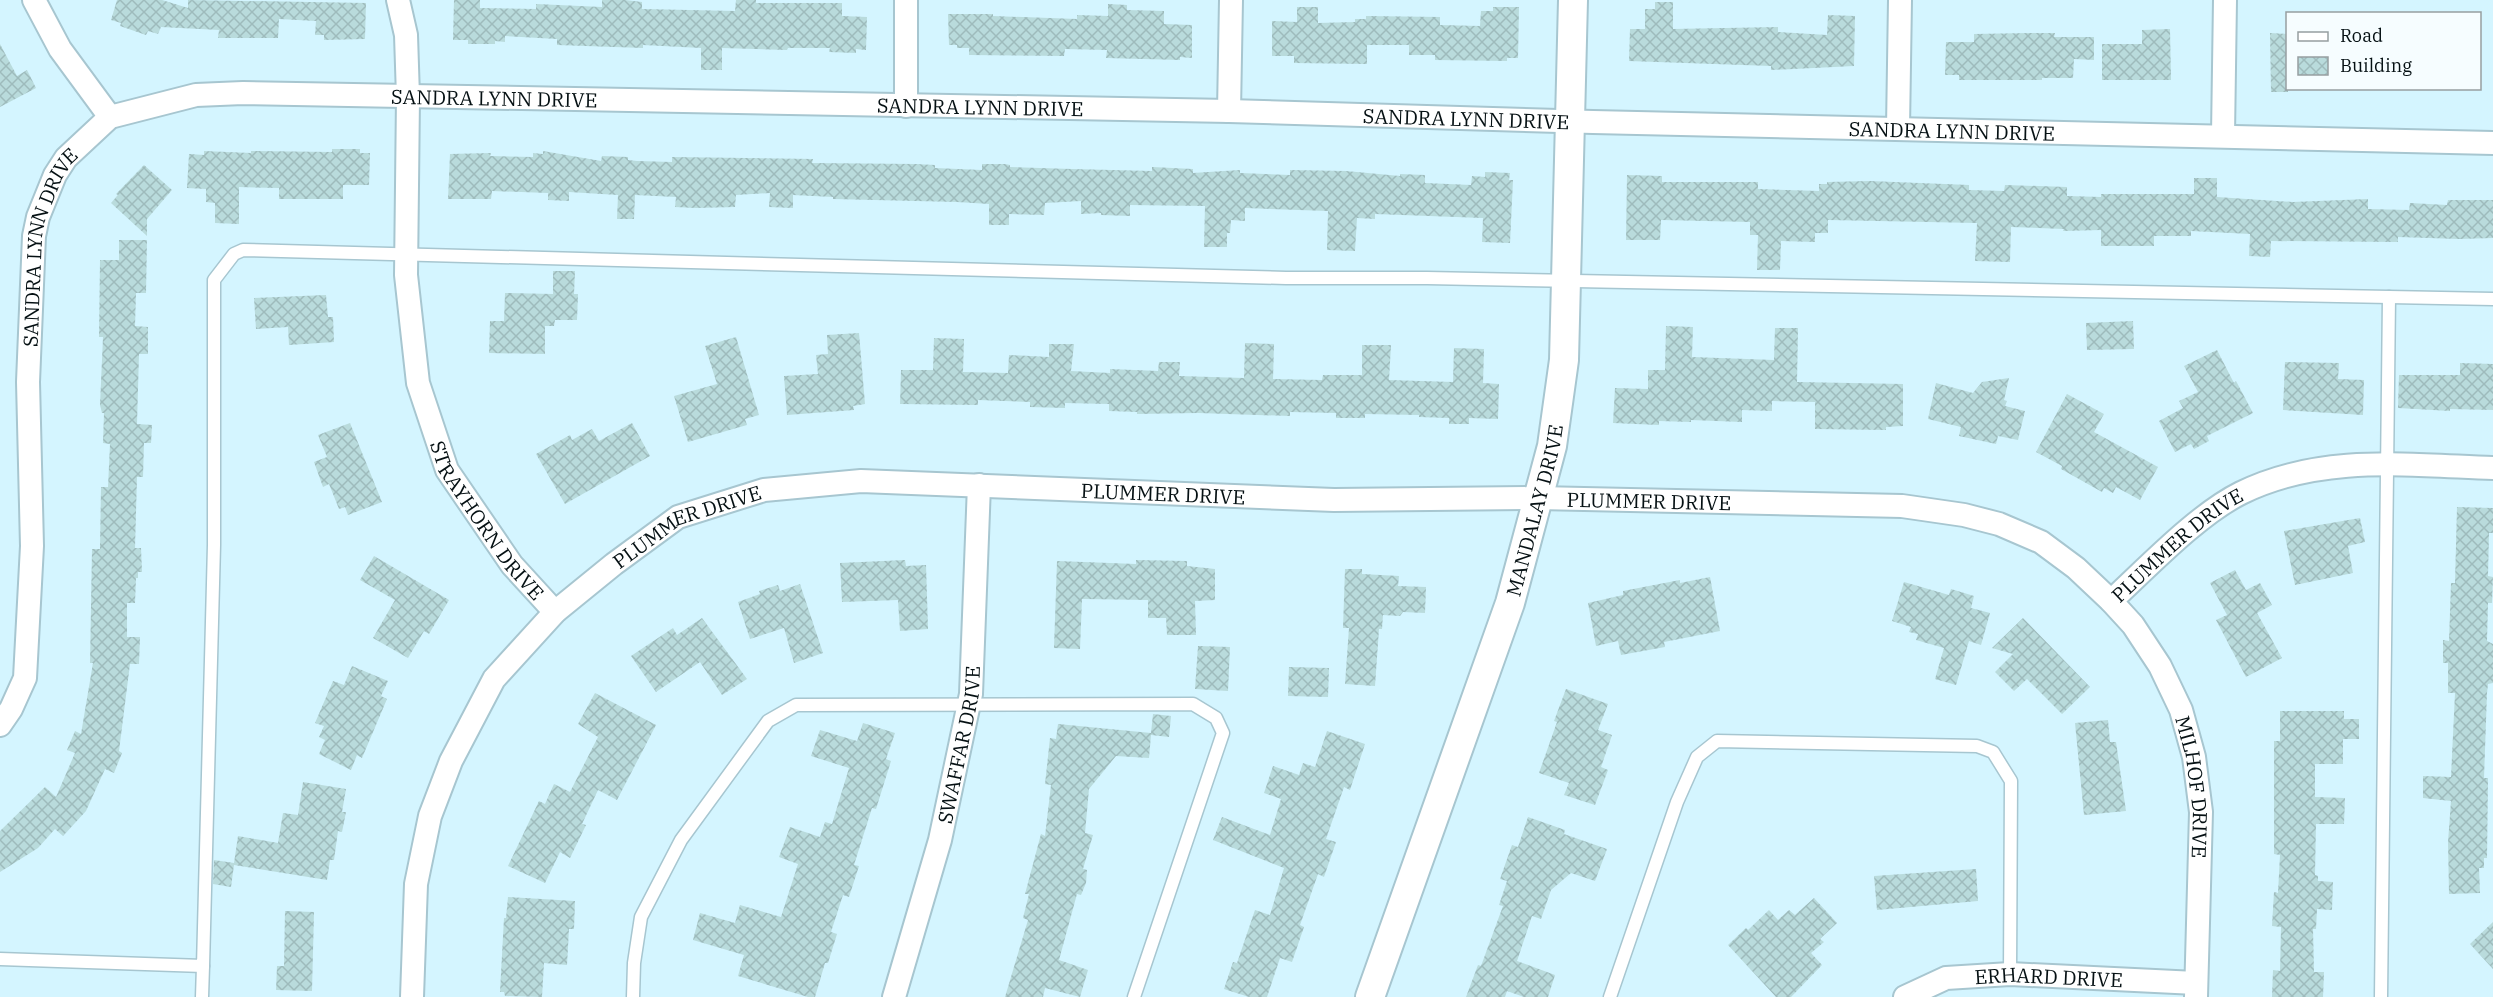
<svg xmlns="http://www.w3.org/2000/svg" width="2493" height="997" viewBox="0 0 2493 997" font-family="'IBM Plex Serif',serif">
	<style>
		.building { fill: url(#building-cross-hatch) }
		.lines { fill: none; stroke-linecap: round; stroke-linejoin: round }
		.service-casing { stroke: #a7c6d0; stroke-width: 15 }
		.minor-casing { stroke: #a7c6d0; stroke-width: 26 }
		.tertiary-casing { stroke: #a7c6d0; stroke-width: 32 }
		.service { stroke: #fff; stroke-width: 12 }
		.minor { stroke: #fff; stroke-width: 22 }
		.tertiary { stroke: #fff; stroke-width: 28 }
		.labels { text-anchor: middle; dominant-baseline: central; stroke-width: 4.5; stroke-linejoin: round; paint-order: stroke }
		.street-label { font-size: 20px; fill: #051013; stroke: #f6fdff }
	</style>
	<defs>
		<pattern id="building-cross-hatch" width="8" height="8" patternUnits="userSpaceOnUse" patternTransform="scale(1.5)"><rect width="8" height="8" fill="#b9dbdc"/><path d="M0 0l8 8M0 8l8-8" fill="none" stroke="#9ebbbc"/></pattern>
	</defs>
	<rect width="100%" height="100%" fill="#d4f5ff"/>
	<g class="building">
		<path d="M 117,0 L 162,0 L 188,8 L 188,0 L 366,3 L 365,39 L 324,40 L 324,35 L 315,35 L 316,21 L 279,19 L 278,38 L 218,38 L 219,30 L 161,27 L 158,34 L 148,31 L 146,35 L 120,26 L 121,23 L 111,20 Z"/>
		<path d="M 454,0 L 480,0 L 480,8 L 536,9 L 536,4 L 602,7 L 602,0 L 625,0 L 642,2 L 642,9 L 735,11 L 736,0 L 756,0 L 756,3 L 842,3 L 842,16 L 867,17 L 866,50 L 856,49 L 856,53 L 829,52 L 830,48 L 788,48 L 787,50 L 722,48 L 722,70 L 701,70 L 701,48 L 643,45 L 643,48 L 557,45 L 557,39 L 505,36 L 505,42 L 495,41 L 495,44 L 468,44 L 468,40 L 453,40 Z"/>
		<path d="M 1655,2 L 1673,2 L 1673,29 L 1778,27 L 1778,32 L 1827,35 L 1828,15 L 1855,16 L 1854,66 L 1771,70 L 1771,66 L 1629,61 L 1630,29 L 1645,29 L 1645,9 L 1655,9 Z"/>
		<path d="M 1108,4 L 1127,5 L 1127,10 L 1164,11 L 1164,24 L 1192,25 L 1192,58 L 1180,57 L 1180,60 L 1106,58 L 1107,50 L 1065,49 L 1064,56 L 969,55 L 969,48 L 957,48 L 957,45 L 949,45 L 948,14 L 993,14 L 993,16 L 1077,19 L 1077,15 L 1108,16 Z"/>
		<path d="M 1297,7 L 1318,7 L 1318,23 L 1355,22 L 1355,19 L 1366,19 L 1366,16 L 1440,17 L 1440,25 L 1480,26 L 1481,11 L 1493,11 L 1493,7 L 1519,7 L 1518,58 L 1507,58 L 1507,61 L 1435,60 L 1435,55 L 1409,55 L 1409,45 L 1367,45 L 1367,64 L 1294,63 L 1294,56 L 1272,56 L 1272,21 L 1297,22 Z"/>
		<path d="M 2170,29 L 2171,80 L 2102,80 L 2102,44 L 2142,44 L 2142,30 Z"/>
		<path d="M 2029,33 L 2055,33 L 2054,37 L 2094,37 L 2094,60 L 2074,59 L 2073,78 L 2042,78 L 2042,80 L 1959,80 L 1959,75 L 1945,75 L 1946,42 L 1974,42 L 1974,34 Z"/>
		<path d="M 2270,33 L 2288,34 L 2288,92 L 2271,92 Z"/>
		<path d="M 0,44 L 17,76 L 27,70 L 36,88 L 0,107 Z"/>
		<path d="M 332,149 L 360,149 L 360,153 L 370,153 L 369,185 L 343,185 L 343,199 L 279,199 L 279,188 L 239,187 L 239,224 L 215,223 L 215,203 L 206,202 L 206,189 L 187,188 L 189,154 L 204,155 L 204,151 L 251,153 L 251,151 L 332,152 Z"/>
		<path d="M 543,151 L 601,161 L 602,156 L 628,157 L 628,160 L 637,161 L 672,162 L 672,157 L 813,159 L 812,163 L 916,164 L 935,165 L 935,168 L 982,170 L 982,164 L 1005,164 L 1010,165 L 1010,167 L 1072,169 L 1152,171 L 1152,167 L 1193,169 L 1193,173 L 1240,170 L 1240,173 L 1290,175 L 1290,170 L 1346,171 L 1400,176 L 1400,174 L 1425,175 L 1425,183 L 1471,185 L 1472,176 L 1485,177 L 1485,172 L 1510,173 L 1509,180 L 1513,180 L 1510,243 L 1482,242 L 1483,218 L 1375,214 L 1375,219 L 1357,218 L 1355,251 L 1327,250 L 1328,211 L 1245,208 L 1245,221 L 1231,220 L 1230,233 L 1227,233 L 1227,247 L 1204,247 L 1205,206 L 1130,205 L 1130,216 L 1101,215 L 1101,213 L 1081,214 L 1081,201 L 1045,203 L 1044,215 L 1009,214 L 1009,225 L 989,225 L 989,204 L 957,202 L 833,199 L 833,197 L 793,195 L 793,208 L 769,207 L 770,193 L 736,195 L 735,207 L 696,208 L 675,207 L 676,197 L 635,195 L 634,219 L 617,219 L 618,195 L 569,192 L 569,201 L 548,200 L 548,193 L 492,191 L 491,199 L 448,199 L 450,154 L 491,153 L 490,156 L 533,157 L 533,153 L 543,154 Z"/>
		<path d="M 144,165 L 172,190 L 147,219 L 147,236 L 111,203 L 118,195 L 116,194 Z"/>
		<path d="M 1627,175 L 1662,176 L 1662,182 L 1758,182 L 1758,189 L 1819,191 L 1819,184 L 1827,184 L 1827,182 L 1870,181 L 1969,185 L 1969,190 L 2004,191 L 2005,185 L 2067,187 L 2067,196 L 2101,197 L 2101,194 L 2194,194 L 2194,178 L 2217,178 L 2217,197 L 2293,202 L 2368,199 L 2368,209 L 2409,210 L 2410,203 L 2447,205 L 2448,200 L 2493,200 L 2493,238 L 2459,239 L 2398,237 L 2398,242 L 2271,241 L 2270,257 L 2249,256 L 2250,234 L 2191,231 L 2191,236 L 2154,236 L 2154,246 L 2101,246 L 2101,230 L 2063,231 L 2064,229 L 2011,227 L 2010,262 L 1975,261 L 1977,223 L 1828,220 L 1828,233 L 1815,233 L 1815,242 L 1781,241 L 1780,270 L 1757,270 L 1758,235 L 1750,235 L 1750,222 L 1661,220 L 1660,240 L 1626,240 Z"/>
		<path d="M 119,240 L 147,240 L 146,293 L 136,293 L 135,326 L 148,327 L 148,354 L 139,354 L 137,424 L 152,425 L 151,443 L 144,443 L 143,477 L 137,477 L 135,548 L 141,548 L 142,572 L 138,572 L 138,578 L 136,578 L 135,603 L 127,603 L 127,637 L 140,637 L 139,664 L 130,664 L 119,751 L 122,753 L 114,773 L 105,769 L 86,811 L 63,836 L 55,829 L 38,848 L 0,872 L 0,831 L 45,787 L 56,797 L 75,753 L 67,750 L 75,731 L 81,734 L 93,663 L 90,663 L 92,549 L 100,549 L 101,487 L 108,487 L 110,444 L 103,443 L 104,413 L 102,413 L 100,405 L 103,337 L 99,337 L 100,260 L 119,260 Z"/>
		<path d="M 553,271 L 575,271 L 574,294 L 578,294 L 577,320 L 555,320 L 554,326 L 545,326 L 545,354 L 489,353 L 490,321 L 504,321 L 505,293 L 553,294 Z"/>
		<path d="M 326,295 L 328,317 L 333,317 L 334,342 L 289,345 L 288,327 L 256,329 L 254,298 Z"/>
		<path d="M 2133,321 L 2134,349 L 2087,350 L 2086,323 Z"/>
		<path d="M 1666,326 L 1693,327 L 1692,357 L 1774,360 L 1775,328 L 1798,328 L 1797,382 L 1903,384 L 1903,426 L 1886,427 L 1886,430 L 1815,429 L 1815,402 L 1772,401 L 1772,411 L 1742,410 L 1742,422 L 1691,420 L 1691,422 L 1659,421 L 1659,425 L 1613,423 L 1615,388 L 1648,389 L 1648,370 L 1665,370 Z"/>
		<path d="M 859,333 L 865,404 L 853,406 L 854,410 L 787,415 L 784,376 L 818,374 L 816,355 L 828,354 L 827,335 Z"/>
		<path d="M 736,337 L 759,415 L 745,419 L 747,425 L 688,442 L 674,396 L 717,384 L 705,346 Z"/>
		<path d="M 934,338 L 964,339 L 963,372 L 1008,373 L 1009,355 L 1049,357 L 1049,344 L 1074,344 L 1071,371 L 1110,373 L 1110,369 L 1158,371 L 1159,362 L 1180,362 L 1179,376 L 1244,378 L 1245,343 L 1274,344 L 1273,379 L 1322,380 L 1323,375 L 1362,375 L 1362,345 L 1391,345 L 1389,380 L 1453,382 L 1454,348 L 1484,349 L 1483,383 L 1499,384 L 1498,419 L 1469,418 L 1469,424 L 1449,424 L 1449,418 L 1419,417 L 1419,415 L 1365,414 L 1365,418 L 1336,418 L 1336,413 L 1290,412 L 1290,416 L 1198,413 L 1137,414 L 1137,412 L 1109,411 L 1109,404 L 1065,403 L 1065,408 L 1030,407 L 1030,402 L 978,400 L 978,405 L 900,404 L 901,370 L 933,370 Z"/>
		<path d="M 2217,350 L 2234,383 L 2236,381 L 2253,413 L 2207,436 L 2209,441 L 2194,449 L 2191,444 L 2175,452 L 2159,421 L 2183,408 L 2179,401 L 2198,392 L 2184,366 Z"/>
		<path d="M 2285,362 L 2339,363 L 2338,379 L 2364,380 L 2363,415 L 2283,410 Z"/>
		<path d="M 2460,363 L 2493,364 L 2493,410 L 2450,409 L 2450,411 L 2398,408 L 2399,375 L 2460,375 Z"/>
		<path d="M 2009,378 L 2004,400 L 2007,401 L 2005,406 L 2025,411 L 2018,440 L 1998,436 L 1996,444 L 1959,436 L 1961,427 L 1928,419 L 1936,383 L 1973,393 L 1982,382 Z"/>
		<path d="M 2067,394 L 2104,414 L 2094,432 L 2158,467 L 2140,500 L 2116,487 L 2113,493 L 2104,488 L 2102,492 L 2061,469 L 2062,466 L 2036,452 Z"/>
		<path d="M 350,423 L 382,502 L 348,515 L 345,507 L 339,509 L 329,484 L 323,487 L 314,462 L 327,457 L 318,435 Z"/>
		<path d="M 632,423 L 650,456 L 565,504 L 536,454 L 570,435 L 572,440 L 592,429 L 599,441 Z"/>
		<path d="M 2457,507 L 2493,508 L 2493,533 L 2489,533 L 2488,576 L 2493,577 L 2492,603 L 2488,603 L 2487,641 L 2493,644 L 2493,683 L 2488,684 L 2487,693 L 2484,778 L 2488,778 L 2487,858 L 2484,858 L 2484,868 L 2479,868 L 2480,893 L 2449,894 L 2448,842 L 2451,801 L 2423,798 L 2423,776 L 2451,777 L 2455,693 L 2448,693 L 2448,663 L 2443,663 L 2443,640 L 2449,641 L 2451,583 L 2455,583 Z"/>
		<path d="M 2360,518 L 2365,542 L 2348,546 L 2353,573 L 2295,585 L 2284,531 Z"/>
		<path d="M 374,556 L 449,600 L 429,634 L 424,631 L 408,658 L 373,638 L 395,600 L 360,580 Z"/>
		<path d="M 905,560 L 906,566 L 926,565 L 928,629 L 900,631 L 898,600 L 842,602 L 840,563 Z"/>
		<path d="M 1136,560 L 1187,561 L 1187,566 L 1215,569 L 1215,600 L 1195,601 L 1196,635 L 1167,635 L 1166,618 L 1148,618 L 1148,600 L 1082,599 L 1080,649 L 1054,648 L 1057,561 L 1136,564 Z"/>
		<path d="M 1345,569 L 1362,569 L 1362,574 L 1399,576 L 1398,586 L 1426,587 L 1425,613 L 1403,612 L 1400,616 L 1383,615 L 1382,629 L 1379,629 L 1375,686 L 1345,684 L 1349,628 L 1343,628 Z"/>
		<path d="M 2235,570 L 2246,590 L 2260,583 L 2272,605 L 2257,613 L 2282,658 L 2246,677 L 2216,620 L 2227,615 L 2210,583 Z"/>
		<path d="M 1710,577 L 1720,631 L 1664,642 L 1665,647 L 1621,655 L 1618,641 L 1596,646 L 1588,603 L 1623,595 L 1623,591 L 1680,580 L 1680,583 Z"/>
		<path d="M 1904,582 L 1949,595 L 1951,589 L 1974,596 L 1971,608 L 1990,613 L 1981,645 L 1969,641 L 1956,685 L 1935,679 L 1944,648 L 1916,640 L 1918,634 L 1909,632 L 1911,627 L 1892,621 Z"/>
		<path d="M 800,584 L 823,653 L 794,663 L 784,628 L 750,639 L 738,602 L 760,594 L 759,591 L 778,585 L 780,591 Z"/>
		<path d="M 702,618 L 747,679 L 722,695 L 700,662 L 656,692 L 631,656 L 673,628 L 677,635 Z"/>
		<path d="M 2023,618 L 2090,687 L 2062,714 L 2027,679 L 2014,691 L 1995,672 L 2013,654 L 1992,648 Z"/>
		<path d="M 1198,646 L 1230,647 L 1228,691 L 1195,689 Z"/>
		<path d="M 352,666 L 388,681 L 381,696 L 387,699 L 362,758 L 357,755 L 351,770 L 319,754 L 325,740 L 319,737 L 324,726 L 315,723 L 333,681 L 344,685 Z"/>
		<path d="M 1289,667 L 1329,668 L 1328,697 L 1288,696 Z"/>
		<path d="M 1566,689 L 1608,704 L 1598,730 L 1612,735 L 1601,767 L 1608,770 L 1595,805 L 1564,795 L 1569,783 L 1539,773 L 1557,722 L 1554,721 Z"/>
		<path d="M 595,693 L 656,725 L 617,800 L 598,790 L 582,824 L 586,825 L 570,858 L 560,852 L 545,883 L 508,866 L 539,801 L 545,804 L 554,784 L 570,792 L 598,737 L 578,724 Z"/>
		<path d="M 2280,711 L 2344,711 L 2344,719 L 2359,719 L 2359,739 L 2343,739 L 2343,764 L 2315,764 L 2315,797 L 2345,798 L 2344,824 L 2316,824 L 2315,875 L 2318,876 L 2318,881 L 2333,882 L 2332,910 L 2317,909 L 2316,929 L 2313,929 L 2314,972 L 2324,972 L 2323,997 L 2272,997 L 2273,970 L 2280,971 L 2281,927 L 2272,926 L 2274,892 L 2278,893 L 2280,855 L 2274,854 L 2274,741 L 2280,741 Z"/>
		<path d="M 1153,714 L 1171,716 L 1169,737 L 1151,735 L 1149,758 L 1116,756 L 1089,789 L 1085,833 L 1093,835 L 1083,869 L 1087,870 L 1086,883 L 1081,895 L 1077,894 L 1059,960 L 1088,970 L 1080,997 L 1045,988 L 1043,997 L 1005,997 L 1028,920 L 1023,918 L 1029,894 L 1025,894 L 1041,834 L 1045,836 L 1051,785 L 1045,784 L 1050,738 L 1056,739 L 1058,724 L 1151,733 Z"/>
		<path d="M 2108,720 L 2110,742 L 2116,742 L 2126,811 L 2084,815 L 2075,723 Z"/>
		<path d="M 863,723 L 895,733 L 886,759 L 891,761 L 876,809 L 872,808 L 854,865 L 859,866 L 849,897 L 843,895 L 831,932 L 837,934 L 828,963 L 825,963 L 815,997 L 808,997 L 738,976 L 744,955 L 693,940 L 700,913 L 735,923 L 740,905 L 781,917 L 798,864 L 779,857 L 790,827 L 820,837 L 825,822 L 832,824 L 849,768 L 811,756 L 820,730 L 857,741 Z"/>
		<path d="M 1327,731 L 1365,744 L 1350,790 L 1344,787 L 1326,839 L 1336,842 L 1324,877 L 1318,874 L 1300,925 L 1304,927 L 1292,962 L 1280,958 L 1267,997 L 1249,997 L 1224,989 L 1233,962 L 1237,963 L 1255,910 L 1270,915 L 1284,868 L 1213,840 L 1222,817 L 1270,835 L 1281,799 L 1264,793 L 1273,766 L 1299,775 L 1303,763 L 1315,767 Z"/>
		<path d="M 303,782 L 346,789 L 342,812 L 346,812 L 342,832 L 338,831 L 334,860 L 330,860 L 327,880 L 234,865 L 231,887 L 213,884 L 214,860 L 234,863 L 238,836 L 278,843 L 283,813 L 298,815 Z"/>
		<path d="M 1528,817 L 1565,830 L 1564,834 L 1607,849 L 1595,881 L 1571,873 L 1551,890 L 1541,919 L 1532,916 L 1517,961 L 1555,975 L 1548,997 L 1524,997 L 1507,991 L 1505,997 L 1466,997 L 1478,965 L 1481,966 L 1503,906 L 1499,905 L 1507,881 L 1500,879 L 1512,845 L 1518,847 Z"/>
		<path d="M 1976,869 L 1978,901 L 1877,910 L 1874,876 Z"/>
		<path d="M 508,897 L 575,901 L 574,929 L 569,929 L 567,965 L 544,963 L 542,997 L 505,996 L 504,992 L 500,992 L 504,918 L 506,918 Z"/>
		<path d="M 1814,898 L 1837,923 L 1820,939 L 1824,942 L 1811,953 L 1822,965 L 1791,997 L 1776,997 L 1728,945 L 1746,928 L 1748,930 L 1769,910 L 1778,920 L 1789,910 L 1795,915 Z"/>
		<path d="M 285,911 L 314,912 L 312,991 L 276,990 L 277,966 L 284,966 Z"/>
		<path d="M 2493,922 L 2493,969 L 2470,944 Z"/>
	</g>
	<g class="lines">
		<g class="service-casing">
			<g id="service">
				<path d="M 0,959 L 203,966 L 214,545 L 214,280 L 234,254 L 243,250 L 1286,278 L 1427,278 L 2493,299"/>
				<path d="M 202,997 L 203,966"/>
				<path d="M 633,997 L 634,963 L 641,917 L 681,840 L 768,721 L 796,705 L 1193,704 L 1216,718 L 1223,733 L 1134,997"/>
				<path d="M 1610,997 L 1677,802 L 1697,757 L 1717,741 L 1977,746 L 1993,752 L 2011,781 L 2010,974"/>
				<path d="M 2381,997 L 2389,297"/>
			</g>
		</g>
		<g class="minor-casing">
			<g id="minor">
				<path d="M 34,0 L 60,49 L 110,117"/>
				<path id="s1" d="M 398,0 L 406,35 L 408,97 L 406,275 L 418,383 L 447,470 L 512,565 L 555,612"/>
				<path d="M 906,106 L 906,0"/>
				<path d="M 1229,111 L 1231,0"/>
				<path d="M 1898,128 L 1900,0"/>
				<path d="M 2223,135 L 2225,0"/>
				<path id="s2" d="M 2111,601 C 2148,567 2197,515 2241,493 C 2320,454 2408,465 2493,468"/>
				<path id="s3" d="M 0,725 L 11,709 L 25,678 L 32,546 L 28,382 L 34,236 L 38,217 L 55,175 L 66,158 L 110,117 L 196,95 L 243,93 L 1229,111 L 1593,122 L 2493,143"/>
				<path id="s4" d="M 412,997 L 416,884 L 430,816 L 451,761 L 494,679 L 555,612 L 614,564 L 678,517 L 764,490 L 861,481 L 1334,500 L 1538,498 L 1902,506 L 1964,515 L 1999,524 L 2041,542 L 2076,568 L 2111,601 L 2133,625 L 2160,666 L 2181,710 L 2194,757 L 2201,812 L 2196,997"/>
				<path id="s5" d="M 894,997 L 940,840 L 971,694 L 979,485"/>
				<path id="s6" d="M 1905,997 L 1946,978 L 2010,974 L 2196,983"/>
			</g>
		</g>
		<g class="tertiary-casing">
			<g id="tertiary">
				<path id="s7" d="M 1370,997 L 1510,603 L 1552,446 L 1564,360 L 1573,0"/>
			</g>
		</g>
		<use href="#service" class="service"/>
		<use href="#minor" class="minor"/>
		<use href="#tertiary" class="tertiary"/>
	</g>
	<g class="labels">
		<g class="street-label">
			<text stroke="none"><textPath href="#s3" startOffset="1028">SANDRA LYNN DRIVE</textPath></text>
			<text stroke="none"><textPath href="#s3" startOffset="1514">SANDRA LYNN DRIVE</textPath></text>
			<text stroke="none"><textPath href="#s3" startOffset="2000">SANDRA LYNN DRIVE</textPath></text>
			<text stroke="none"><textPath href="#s3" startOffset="2486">SANDRA LYNN DRIVE</textPath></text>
			<text stroke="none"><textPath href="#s3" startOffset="488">SANDRA LYNN DRIVE</textPath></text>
			<text stroke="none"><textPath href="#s4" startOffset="1070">PLUMMER DRIVE</textPath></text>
			<text stroke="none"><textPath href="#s4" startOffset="1556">PLUMMER DRIVE</textPath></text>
			<text stroke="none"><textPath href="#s7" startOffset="514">MANDALAY DRIVE</textPath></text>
			<text stroke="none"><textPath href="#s1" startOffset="540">STRAYHORN DRIVE</textPath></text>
			<text stroke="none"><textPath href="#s4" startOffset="584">PLUMMER DRIVE</textPath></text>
			<text stroke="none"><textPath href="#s2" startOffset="87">PLUMMER DRIVE</textPath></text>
			<text stroke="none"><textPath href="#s5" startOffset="261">SWAFFAR DRIVE</textPath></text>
			<text stroke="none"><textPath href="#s4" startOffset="2254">MILHOF DRIVE</textPath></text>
			<text stroke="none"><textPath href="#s6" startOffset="148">ERHARD DRIVE</textPath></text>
		</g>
	</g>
	<rect x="2286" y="12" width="195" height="78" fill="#f6fdff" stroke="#969ea1" stroke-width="1.5"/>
	<rect x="2298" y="32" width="30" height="9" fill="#ffffff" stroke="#969ea1" stroke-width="1.5"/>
	<text x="2340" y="42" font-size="18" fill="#051013">Road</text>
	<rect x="2298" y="57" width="30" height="18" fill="url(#building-cross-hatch)" stroke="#969ea1" stroke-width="1.5"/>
	<text x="2340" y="72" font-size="18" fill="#051013">Building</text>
</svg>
